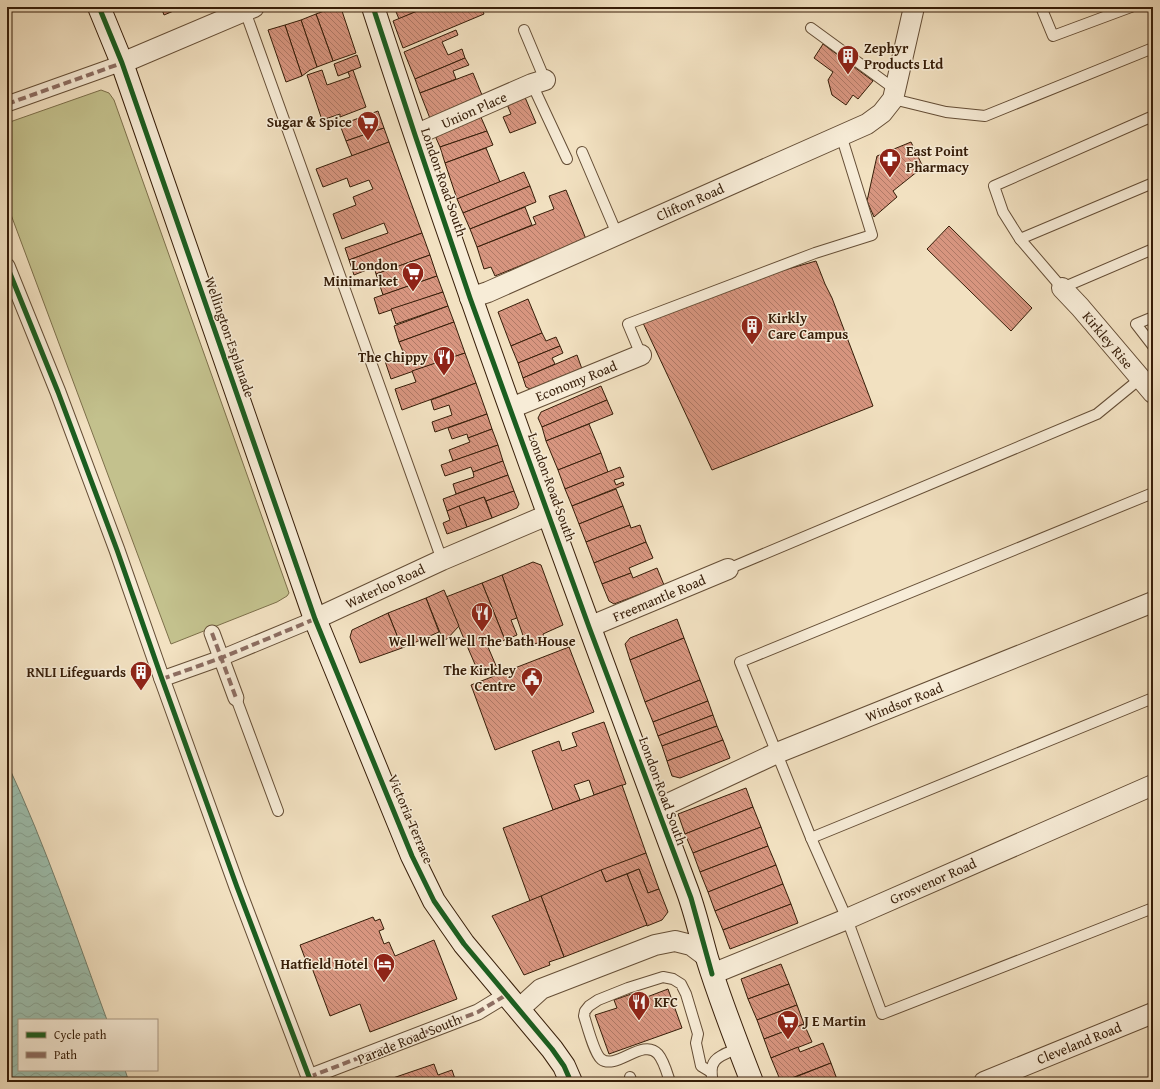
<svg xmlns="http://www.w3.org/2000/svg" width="1160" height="1089" viewBox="0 0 1160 1089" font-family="'Gentium Book Plus',serif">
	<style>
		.garden { fill: #c3c18d; stroke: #7c6f4a }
		.water { fill: url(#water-waves); stroke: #737e6b }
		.building { fill: url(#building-back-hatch); stroke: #361d08 }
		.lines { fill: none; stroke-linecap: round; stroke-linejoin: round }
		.service-casing { stroke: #654e36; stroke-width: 12 }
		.pedestrian-casing { stroke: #654e36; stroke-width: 17 }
		.minor-casing { stroke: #654e36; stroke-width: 22 }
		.secondary-casing { stroke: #361d08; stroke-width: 24 }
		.service { stroke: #f7ecd7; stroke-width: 10 }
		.pedestrian { stroke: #f7ecd7; stroke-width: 15 }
		.minor { stroke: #f7ecd7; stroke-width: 20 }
		.secondary { stroke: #f7ecd7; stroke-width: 22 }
		.quiet { stroke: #8d6e63; stroke-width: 4; stroke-dasharray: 8 4; stroke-linecap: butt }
		.cycleway-casing { stroke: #f7ecd7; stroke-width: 8 }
		.cycleway { stroke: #1b5e20; stroke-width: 5 }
		.labels { text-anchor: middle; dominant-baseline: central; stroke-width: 3; stroke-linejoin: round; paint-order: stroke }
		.poi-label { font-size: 14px; font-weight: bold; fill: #361d08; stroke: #f7ecd7; text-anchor: end }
		.street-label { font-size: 14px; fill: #361d08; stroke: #f7ecd7 }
	</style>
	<defs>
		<pattern id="water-waves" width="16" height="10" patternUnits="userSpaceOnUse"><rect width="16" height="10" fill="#9cbead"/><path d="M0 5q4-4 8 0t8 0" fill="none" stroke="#87a393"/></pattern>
		<pattern id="building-back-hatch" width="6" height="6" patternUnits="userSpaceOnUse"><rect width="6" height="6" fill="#d7957f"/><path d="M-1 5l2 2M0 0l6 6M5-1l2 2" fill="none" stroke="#af7966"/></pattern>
	</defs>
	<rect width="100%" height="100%" fill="#f2e1c1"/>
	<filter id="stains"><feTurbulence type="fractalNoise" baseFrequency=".005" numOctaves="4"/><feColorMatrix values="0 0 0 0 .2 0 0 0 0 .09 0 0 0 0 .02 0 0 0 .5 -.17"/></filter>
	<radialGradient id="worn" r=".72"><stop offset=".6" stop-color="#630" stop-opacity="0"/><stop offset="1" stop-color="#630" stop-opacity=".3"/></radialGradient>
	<path class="garden" d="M 101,90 L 109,93 L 114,100 L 289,593 L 287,596 L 277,602 L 171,644 L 7,204 L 7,123 Z"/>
	<path class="water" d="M 7,763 C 46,846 75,933 107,1020 L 19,1020 L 19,1070 L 125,1070 L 129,1082 L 7,1082 Z"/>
	<g class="building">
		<path d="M 161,7 L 183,7 L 164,15 Z"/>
		<path d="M 335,7 L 341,8 L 356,53 L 333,61 L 316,14 Z"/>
		<path d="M 394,7 L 427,7 L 399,19 Z"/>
		<path d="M 427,7 L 481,7 L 484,14 L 403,48 L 393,21 Z"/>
		<path d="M 316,14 L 333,61 L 317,67 L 301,20 Z"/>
		<path d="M 301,20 L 317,67 L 310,70 L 302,76 L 285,25 Z"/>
		<path d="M 285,25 L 302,76 L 286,82 L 268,30 Z"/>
		<path d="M 456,30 L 458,35 L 442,42 L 448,55 L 462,49 L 465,58 L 415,79 L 404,52 Z"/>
		<path d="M 823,44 L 873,81 L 858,99 L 853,95 L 846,105 L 832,95 L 828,80 L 833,72 L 814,58 Z"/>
		<path d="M 357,55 L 361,67 L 338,76 L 334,64 Z"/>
		<path d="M 465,58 L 469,65 L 453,71 L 456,79 L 420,93 L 415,79 Z"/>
		<path d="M 322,70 L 327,85 L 350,77 L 348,72 L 353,70 L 366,107 L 340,117 L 340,114 L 322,120 L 307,75 Z"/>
		<path d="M 473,73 L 484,100 L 431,121 L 420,93 Z"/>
		<path d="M 524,95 L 536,123 L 510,133 L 503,117 L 511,114 L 506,102 Z"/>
		<path d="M 378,111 L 384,128 L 346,141 L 340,125 Z"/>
		<path d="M 480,115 L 487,131 L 440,147 L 436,138 L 438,132 Z"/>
		<path d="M 384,128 L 389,142 L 352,156 L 346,141 Z"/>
		<path d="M 487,131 L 493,145 L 445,163 L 440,147 Z"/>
		<path d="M 389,142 L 422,233 L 349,260 L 345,248 L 388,233 L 384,223 L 342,239 L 333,214 L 356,205 L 353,197 L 373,189 L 369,180 L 350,187 L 347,178 L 323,187 L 316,169 Z"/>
		<path d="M 911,142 L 923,167 L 893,191 L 897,197 L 874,217 L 867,201 L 877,156 Z"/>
		<path d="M 486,148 L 500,182 L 457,199 L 445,163 Z"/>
		<path d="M 524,172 L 530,186 L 463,213 L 457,199 Z"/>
		<path d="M 530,186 L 536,202 L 470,229 L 463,213 Z"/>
		<path d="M 566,190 L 586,239 L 495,276 L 491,267 L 484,269 L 477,247 L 536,224 L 533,217 L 554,209 L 549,196 Z"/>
		<path d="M 525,207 L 532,225 L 477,247 L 470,229 Z"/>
		<path d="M 949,226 L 1032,308 L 1011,331 L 927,249 Z"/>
		<path d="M 422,233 L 430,255 L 376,274 L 374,267 L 354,275 L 349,260 Z"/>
		<path d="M 430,255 L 437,276 L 383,295 L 376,274 Z"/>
		<path d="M 816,261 L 825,284 L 832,298 L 873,406 L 712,470 L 643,323 L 781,271 Z"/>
		<path d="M 437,276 L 443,292 L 379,314 L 374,298 Z"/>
		<path d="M 443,292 L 448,306 L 396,324 L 391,309 Z"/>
		<path d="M 528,299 L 542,333 L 511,346 L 498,312 Z"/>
		<path d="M 448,306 L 454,322 L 399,342 L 394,326 Z"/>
		<path d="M 454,322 L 465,353 L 391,379 L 385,361 L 404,354 L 399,342 Z"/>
		<path d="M 542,333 L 546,341 L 556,337 L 560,346 L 518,363 L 511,346 Z"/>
		<path d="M 560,346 L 563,353 L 552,358 L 555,364 L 523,378 L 518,363 Z"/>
		<path d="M 465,353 L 476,383 L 402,410 L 395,389 L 416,382 L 412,371 Z"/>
		<path d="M 577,355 L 582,369 L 532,390 L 526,387 L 523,378 Z"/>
		<path d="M 476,383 L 487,414 L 435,432 L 432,422 L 452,415 L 449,405 L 434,410 L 431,400 Z"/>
		<path d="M 601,386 L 607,400 L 542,427 L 538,418 L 541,412 Z"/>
		<path d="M 607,400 L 613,414 L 546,441 L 542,427 Z"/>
		<path d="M 487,414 L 492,429 L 468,438 L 467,434 L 452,439 L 448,428 Z"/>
		<path d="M 589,424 L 601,453 L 558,470 L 546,441 Z"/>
		<path d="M 492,429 L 498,445 L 453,461 L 449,450 L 470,442 L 468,438 Z"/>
		<path d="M 498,445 L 503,461 L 473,472 L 471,467 L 445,476 L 441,465 Z"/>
		<path d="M 601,453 L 608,472 L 565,489 L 558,470 Z"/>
		<path d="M 503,461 L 508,475 L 456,494 L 453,484 L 474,477 L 473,472 Z"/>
		<path d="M 620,467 L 624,477 L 614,480 L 616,485 L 623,482 L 624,485 L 572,506 L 565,489 Z"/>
		<path d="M 508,475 L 514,491 L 486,501 L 484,497 L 447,511 L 443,499 Z"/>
		<path d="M 616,489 L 623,506 L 579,524 L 572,506 Z"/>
		<path d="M 514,491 L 519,504 L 517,508 L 492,518 L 486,501 Z"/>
		<path d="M 484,497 L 492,518 L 467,527 L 459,506 Z"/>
		<path d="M 459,506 L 467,527 L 447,534 L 443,523 L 450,520 L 447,511 Z"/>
		<path d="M 623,506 L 630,525 L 586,542 L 579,524 Z"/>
		<path d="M 630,525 L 631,528 L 640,525 L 646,542 L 594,563 L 586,542 Z"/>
		<path d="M 646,542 L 653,558 L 629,568 L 631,573 L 602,584 L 594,563 Z"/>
		<path d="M 533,562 L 541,565 L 563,625 L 543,634 L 545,640 L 527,647 L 502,575 Z"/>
		<path d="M 657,568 L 664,585 L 614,604 L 609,601 L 602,584 L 631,573 L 633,578 Z"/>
		<path d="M 502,575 L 517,618 L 511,620 L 517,635 L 505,640 L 482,583 Z"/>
		<path d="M 482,583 L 505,640 L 488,647 L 497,668 L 480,676 L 446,597 Z"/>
		<path d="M 444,590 L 459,626 L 447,639 L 443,640 L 426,598 Z"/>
		<path d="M 426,598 L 439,632 L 402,648 L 388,613 Z"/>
		<path d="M 388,613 L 402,648 L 360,663 L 350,637 L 352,630 Z"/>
		<path d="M 677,619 L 684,638 L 630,660 L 625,644 L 630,638 Z"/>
		<path d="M 684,638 L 700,680 L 645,702 L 630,660 Z"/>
		<path d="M 569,647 L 594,712 L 495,750 L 471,685 Z"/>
		<path d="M 700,680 L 708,701 L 653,722 L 645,702 Z"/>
		<path d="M 708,701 L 713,715 L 658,736 L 653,722 Z"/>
		<path d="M 713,715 L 717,726 L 662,746 L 658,736 Z"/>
		<path d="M 604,722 L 626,784 L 594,795 L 589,780 L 574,785 L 580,800 L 553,810 L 532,751 L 559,741 L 562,751 L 577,746 L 572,733 Z"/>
		<path d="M 717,726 L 723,740 L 667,761 L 662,746 Z"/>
		<path d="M 723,740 L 730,758 L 680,778 L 672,776 L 667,761 Z"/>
		<path d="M 622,785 L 646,853 L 530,901 L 503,828 Z"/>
		<path d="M 746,788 L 753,807 L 685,834 L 678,814 Z"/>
		<path d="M 753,807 L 761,827 L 693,853 L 685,834 Z"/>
		<path d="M 761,827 L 768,846 L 700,872 L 693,853 Z"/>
		<path d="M 768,846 L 776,865 L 708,892 L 700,872 Z"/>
		<path d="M 646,853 L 659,889 L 648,893 L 639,869 L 606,882 L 601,870 Z"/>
		<path d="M 776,865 L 783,884 L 715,911 L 708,892 Z"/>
		<path d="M 639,869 L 648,893 L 659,889 L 668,912 L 662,920 L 647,926 L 627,874 Z"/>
		<path d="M 601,870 L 606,882 L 627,874 L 647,925 L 564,957 L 541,896 Z"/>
		<path d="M 783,884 L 791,904 L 723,930 L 715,911 Z"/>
		<path d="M 541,896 L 564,957 L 549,962 L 550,965 L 524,975 L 492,916 Z"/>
		<path d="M 791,904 L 798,923 L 730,949 L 723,930 Z"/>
		<path d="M 373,917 L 375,921 L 380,919 L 384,929 L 379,931 L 384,944 L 389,942 L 395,956 L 434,940 L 457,999 L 370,1032 L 360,1004 L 330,1016 L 312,968 L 309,969 L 300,945 Z"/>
		<path d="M 781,964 L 789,984 L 748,999 L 741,979 Z"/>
		<path d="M 789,984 L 797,1005 L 757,1020 L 748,999 Z"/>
		<path d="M 668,989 L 682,1028 L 609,1054 L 595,1015 L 617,1008 L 614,1000 L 637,992 L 639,1000 Z"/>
		<path d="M 797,1005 L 804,1024 L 764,1039 L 757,1020 Z"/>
		<path d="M 804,1024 L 812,1042 L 771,1058 L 764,1039 Z"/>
		<path d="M 823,1043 L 831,1063 L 781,1082 L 771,1058 L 798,1047 L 800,1052 Z"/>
		<path d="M 831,1063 L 838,1082 L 783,1082 Z"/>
		<path d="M 434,1064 L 438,1075 L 452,1070 L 456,1082 L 391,1082 L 390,1079 Z"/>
	</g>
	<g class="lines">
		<g class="service-casing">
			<g id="service">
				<path d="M 1041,7 L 1053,36 L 1131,7"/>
				<path d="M 245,11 L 442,560"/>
				<path d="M 811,28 L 896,90"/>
				<path d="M 524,30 L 545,80"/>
				<path d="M 532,84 L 567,159"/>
				<path d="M 893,99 L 946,112 L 985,116 L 1153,48"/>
				<path d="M 1153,116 L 994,186 L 1003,212 L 1020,239 L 1062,288 L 1153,249"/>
				<path d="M 582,152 L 617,234"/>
				<path d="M 1020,239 L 1153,183"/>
				<path d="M 1153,317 L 1136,324 L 1153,346"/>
				<path d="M 641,355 L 628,324 L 815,253 L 872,235 L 841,135"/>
				<path d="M 1153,493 L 740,662 L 811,838 L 847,919 L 882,1014 L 1153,908"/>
				<path d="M 728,569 L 1097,414 L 1141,378"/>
				<path d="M 236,698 L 278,811"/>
				<path d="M 811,838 L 1153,698"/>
				<path d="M 630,1077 L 632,1082"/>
				<path d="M 670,1082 C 667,1073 664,1061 658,1054 C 643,1037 616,1071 601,1059 C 594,1053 587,1025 584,1016 L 585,1011 L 589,1006 L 598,1000 L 628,988 L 663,977 L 673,979 L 681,984 L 686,994 L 698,1034 L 696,1043 L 701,1066 L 711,1072"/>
				<path d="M 713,1082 C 707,1058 720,1056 739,1048"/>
			</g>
		</g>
		<g class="pedestrian-casing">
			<g id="pedestrian">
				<path d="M 7,104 L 122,63"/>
				<path d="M 7,266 L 58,392 L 117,550 L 162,679 L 237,887 L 311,1082"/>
				<path d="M 212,633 L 236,698"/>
				<path d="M 162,679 L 221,658 L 315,619"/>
				<path d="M 309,1077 L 478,1012 L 506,995"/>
			</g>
		</g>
		<g class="minor-casing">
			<g id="minor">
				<path d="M 122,63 L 254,7"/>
				<path d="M 415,135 L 532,84 L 545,80"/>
				<path d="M 1062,288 L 1080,307 L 1153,393"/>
				<path d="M 470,298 L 488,292 L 867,124 L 882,113 L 893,99 L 914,7"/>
				<path d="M 511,408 L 641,355"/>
				<path d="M 315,619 L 442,560 L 550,514"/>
				<path d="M 589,627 L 728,569"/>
				<path d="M 657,809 L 777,753 L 1153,602"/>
				<path d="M 712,974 L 847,919 L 1153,785"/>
				<path d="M 519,1009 L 541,989 L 655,945 L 675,941 L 691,945 L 707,957"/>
				<path d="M 984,1082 L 1153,1013"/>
			</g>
		</g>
		<g class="secondary-casing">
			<g id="secondary">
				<path d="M 99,7 L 122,63 L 315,619 L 412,856 L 434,901 L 464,944 L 552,1049 L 564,1066 L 571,1082"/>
				<path d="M 373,7 C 469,303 577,595 686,887 C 695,910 700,934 707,958 C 720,1000 736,1041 752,1082"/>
			</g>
		</g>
		<use href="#service" class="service"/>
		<use href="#pedestrian" class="pedestrian"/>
		<use href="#minor" class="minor"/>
		<use href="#secondary" class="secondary"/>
		<g class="quiet">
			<path d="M 7,104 L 122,63"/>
			<path d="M 212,633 L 236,698"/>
			<path d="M 162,679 L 221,658 L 315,619"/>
			<path d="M 309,1077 L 478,1012 L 506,995"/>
		</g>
		<g class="cycleway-casing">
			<g id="cycleway">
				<path d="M 99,7 L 122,63 L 315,619 L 412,856 L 434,901 L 464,944 L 552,1049 L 564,1066 L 571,1082"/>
				<path d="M 373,7 L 415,135 L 470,298 L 589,627 L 691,898 L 712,974"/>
				<path d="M 7,266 L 58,392 L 117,550 L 162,679 L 237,887 L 311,1082"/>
			</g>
		</g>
		<use href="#cycleway" class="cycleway"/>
	</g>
	<defs>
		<g id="building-pin" transform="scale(1.15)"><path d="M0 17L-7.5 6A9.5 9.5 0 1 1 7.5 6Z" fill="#8f2418" stroke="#f7ecd7"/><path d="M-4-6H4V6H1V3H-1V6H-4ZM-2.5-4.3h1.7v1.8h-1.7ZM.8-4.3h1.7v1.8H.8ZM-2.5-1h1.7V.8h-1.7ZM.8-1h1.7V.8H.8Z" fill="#fff"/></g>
		<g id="supermarket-pin" transform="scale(1.15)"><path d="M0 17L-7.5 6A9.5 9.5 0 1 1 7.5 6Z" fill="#8f2418" stroke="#f7ecd7"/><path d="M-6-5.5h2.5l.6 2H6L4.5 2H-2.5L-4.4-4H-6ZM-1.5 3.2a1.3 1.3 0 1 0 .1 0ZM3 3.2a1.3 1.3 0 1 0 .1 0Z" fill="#fff"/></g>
		<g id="pharmacy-pin" transform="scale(1.15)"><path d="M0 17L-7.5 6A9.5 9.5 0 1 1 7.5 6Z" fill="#8f2418" stroke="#f7ecd7"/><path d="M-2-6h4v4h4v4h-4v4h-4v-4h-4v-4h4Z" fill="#fff"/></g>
		<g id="restaurant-pin" transform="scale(1.15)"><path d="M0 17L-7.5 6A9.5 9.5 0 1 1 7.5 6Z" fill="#8f2418" stroke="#f7ecd7"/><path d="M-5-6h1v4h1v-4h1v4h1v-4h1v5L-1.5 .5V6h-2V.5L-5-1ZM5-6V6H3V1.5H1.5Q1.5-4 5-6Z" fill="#fff"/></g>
		<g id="civic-pin" transform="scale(1.15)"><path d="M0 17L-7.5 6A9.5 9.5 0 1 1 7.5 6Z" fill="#8f2418" stroke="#f7ecd7"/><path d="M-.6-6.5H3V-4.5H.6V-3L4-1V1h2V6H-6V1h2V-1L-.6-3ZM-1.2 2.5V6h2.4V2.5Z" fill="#fff"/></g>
		<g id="hotel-pin" transform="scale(1.15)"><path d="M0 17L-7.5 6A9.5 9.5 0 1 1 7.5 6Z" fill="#8f2418" stroke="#f7ecd7"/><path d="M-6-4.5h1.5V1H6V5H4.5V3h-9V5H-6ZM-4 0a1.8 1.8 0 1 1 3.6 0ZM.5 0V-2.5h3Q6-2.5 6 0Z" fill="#fff"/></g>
	</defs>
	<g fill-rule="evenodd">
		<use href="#building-pin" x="848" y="56"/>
		<use href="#supermarket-pin" x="368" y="122"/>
		<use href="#pharmacy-pin" x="890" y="159"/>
		<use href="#supermarket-pin" x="413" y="273"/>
		<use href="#building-pin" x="752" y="326"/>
		<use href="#restaurant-pin" x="444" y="357"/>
		<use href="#restaurant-pin" x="482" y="613"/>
		<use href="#building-pin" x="141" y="672"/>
		<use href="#civic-pin" x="532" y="678"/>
		<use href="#hotel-pin" x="384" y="964"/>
		<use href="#restaurant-pin" x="639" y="1002"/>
		<use href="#supermarket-pin" x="788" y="1021"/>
	</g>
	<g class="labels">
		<g class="poi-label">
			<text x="864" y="48" text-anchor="start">Zephyr<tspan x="864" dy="16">Products Ltd</tspan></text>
			<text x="352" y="122">Sugar &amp; Spice</text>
			<text x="906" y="151" text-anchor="start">East Point<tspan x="906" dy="16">Pharmacy</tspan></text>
			<text x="398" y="265">London<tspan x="398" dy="16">Minimarket</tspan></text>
			<text x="768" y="318" text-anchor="start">Kirkly<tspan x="768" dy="16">Care Campus</tspan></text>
			<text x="428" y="357">The Chippy</text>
			<text x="482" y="641" text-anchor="middle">Well Well Well The Bath House</text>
			<text x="516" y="670">The Kirkley<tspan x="516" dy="16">Centre</tspan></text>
			<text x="126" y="672">RNLI Lifeguards</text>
			<text x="368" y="964">Hatfield Hotel</text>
			<text x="654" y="1002" text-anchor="start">KFC</text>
			<text x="804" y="1021" text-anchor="start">J E Martin</text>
		</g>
		<g class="street-label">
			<text transform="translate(474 110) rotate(-24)">Union Place</text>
			<text transform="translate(444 182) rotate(71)">London Road South</text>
			<text transform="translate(690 202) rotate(-24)">Clifton Road</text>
			<text transform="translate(230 337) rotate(71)">Wellington Esplanade</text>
			<text transform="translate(1108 340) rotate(50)">Kirkley Rise</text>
			<text transform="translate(576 381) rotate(-22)">Economy Road</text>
			<text transform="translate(552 487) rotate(70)">London Road South</text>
			<text transform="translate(385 586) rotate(-25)">Waterloo Road</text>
			<text transform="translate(659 598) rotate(-23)">Freemantle Road</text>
			<text transform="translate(904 702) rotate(-22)">Windsor Road</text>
			<text transform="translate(663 791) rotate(70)">London Road South</text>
			<text transform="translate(411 819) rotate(67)">Victoria Terrace</text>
			<text transform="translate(933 881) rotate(-24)">Grosvenor Road</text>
			<text transform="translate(409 1039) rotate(-22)">Parade Road South</text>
			<text transform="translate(1079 1043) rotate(-22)">Cleveland Road</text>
		</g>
	</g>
	<rect width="1160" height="1089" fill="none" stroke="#f2e1c1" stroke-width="24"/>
	<rect x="8" y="8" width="1144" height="1073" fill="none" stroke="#361d08" stroke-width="2"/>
	<rect x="12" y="12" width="1136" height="1065" fill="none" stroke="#361d08"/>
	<rect x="18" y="1019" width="140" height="52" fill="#f7ecd7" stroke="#aa9984"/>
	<rect x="26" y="1032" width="20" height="6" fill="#1b5e20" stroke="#aa9984"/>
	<text x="54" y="1039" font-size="12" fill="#361d08">Cycle path</text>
	<rect x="26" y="1052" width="20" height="6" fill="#8d6e63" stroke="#aa9984"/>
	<text x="54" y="1059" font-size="12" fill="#361d08">Path</text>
	<rect width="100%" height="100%" filter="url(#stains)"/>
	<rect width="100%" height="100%" fill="url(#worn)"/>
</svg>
